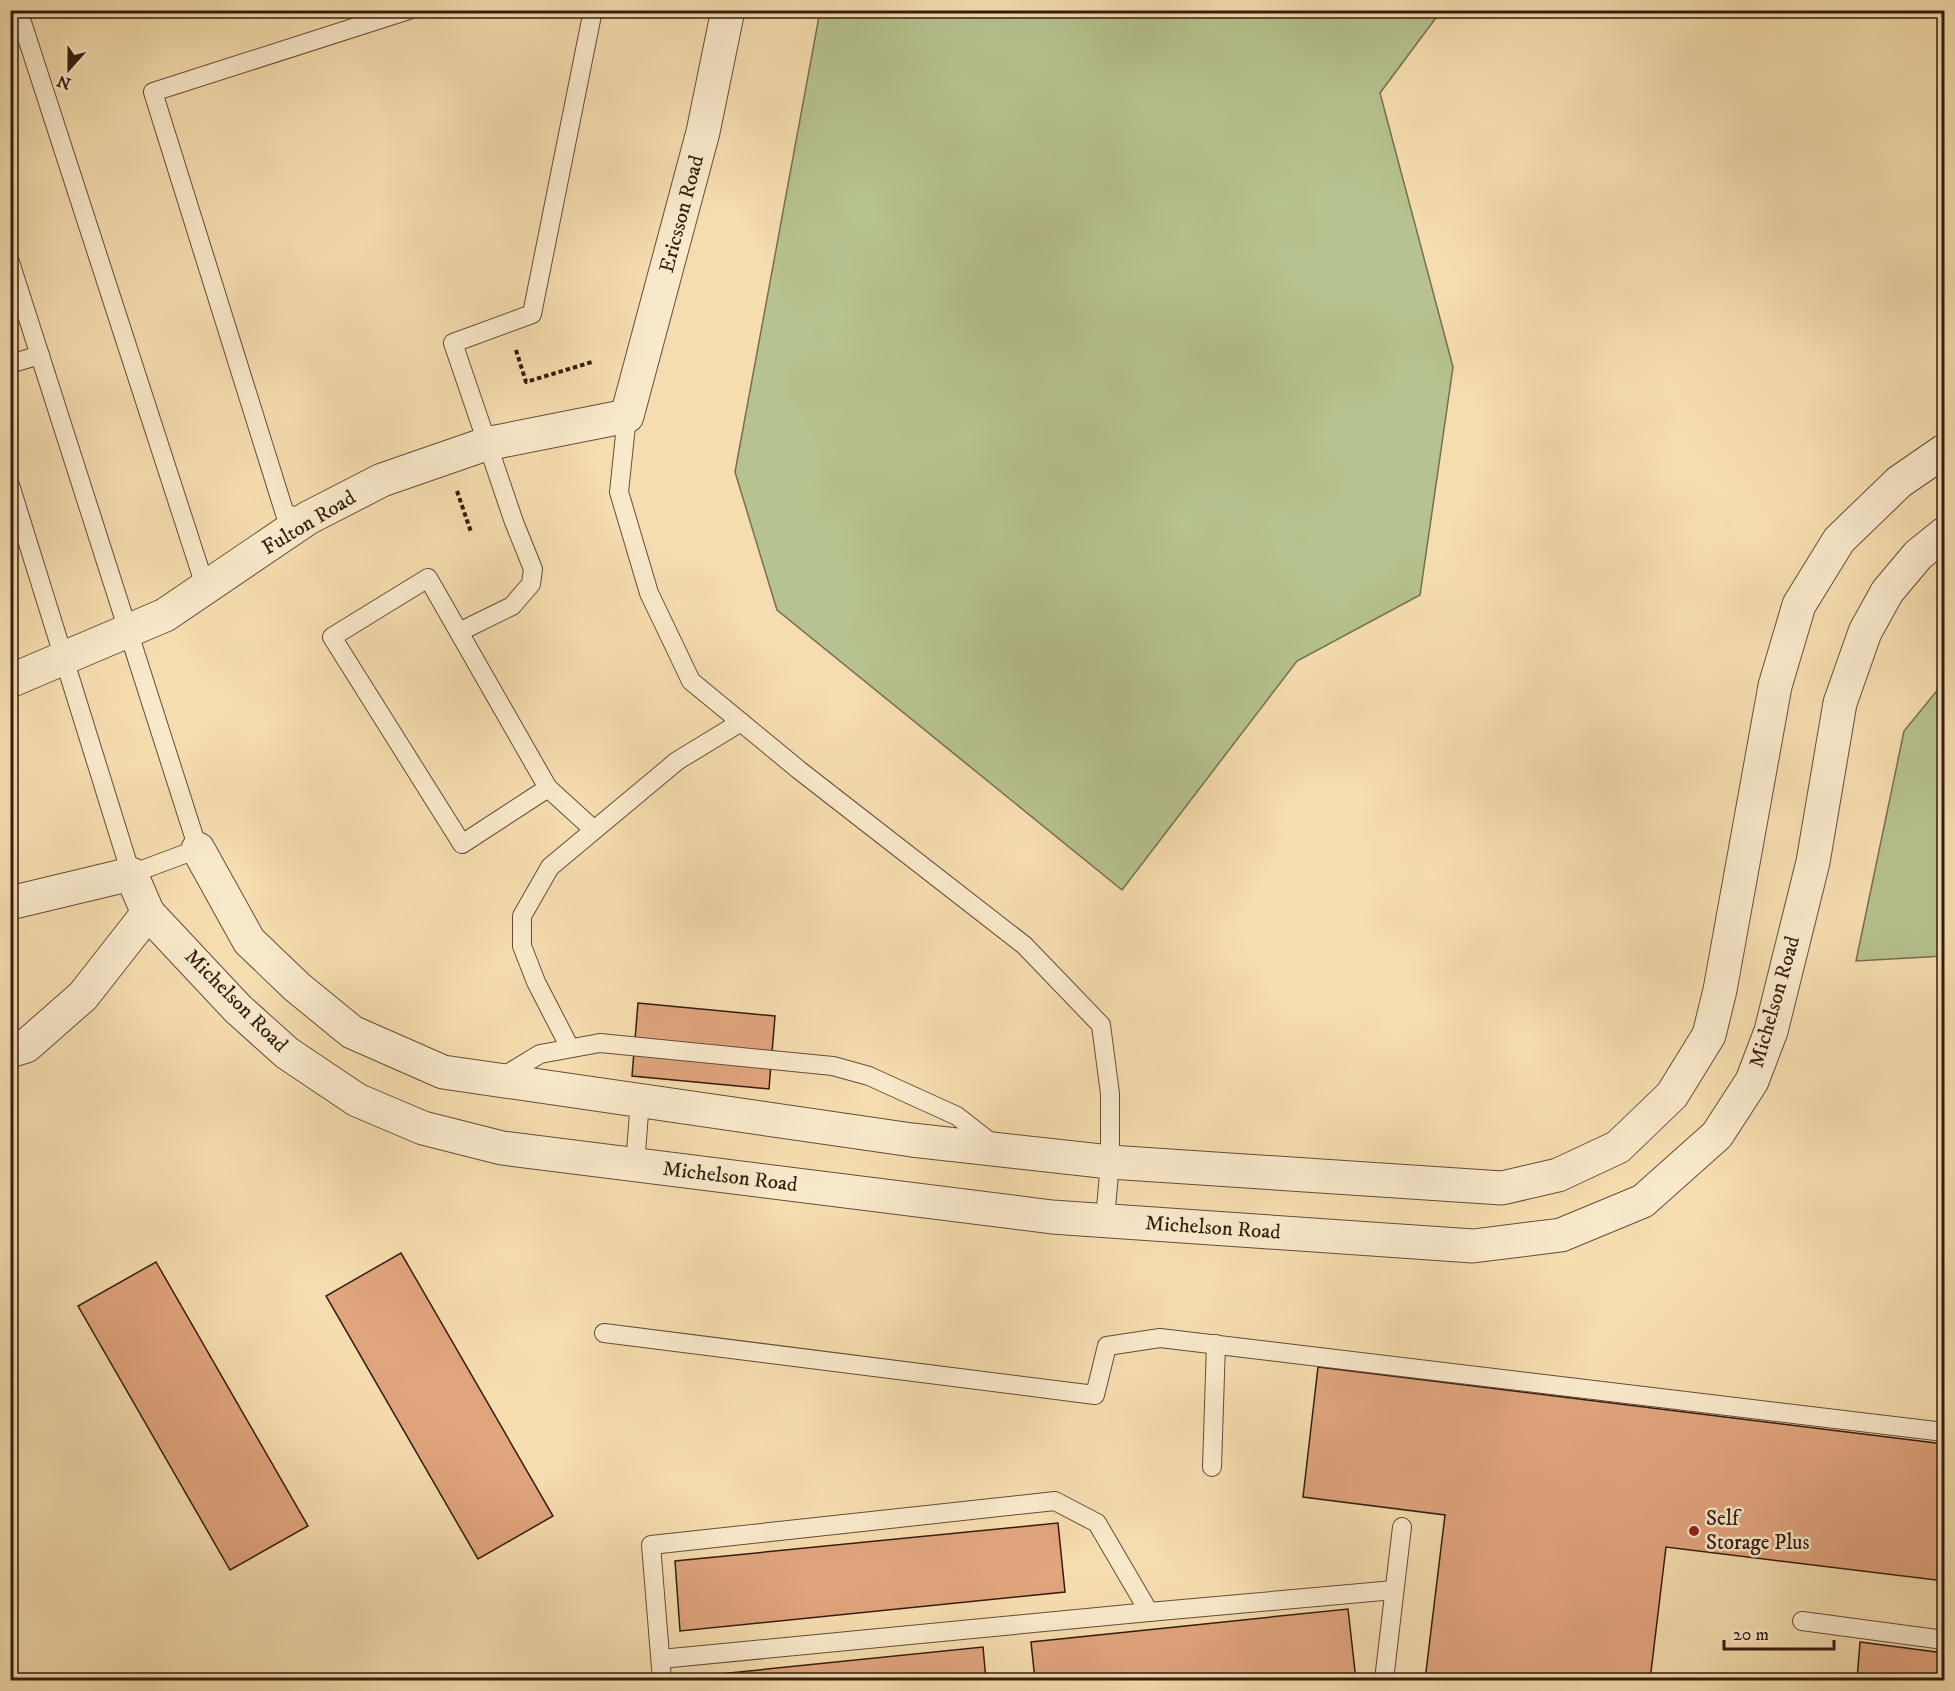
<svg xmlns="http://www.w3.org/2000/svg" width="1955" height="1691" viewBox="0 0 1955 1691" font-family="'IM FELL DW Pica',serif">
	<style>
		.green { fill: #b6c28f; stroke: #766f50; stroke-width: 1.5 }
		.building { fill: #e1a57e; stroke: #351c10; stroke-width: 1.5 }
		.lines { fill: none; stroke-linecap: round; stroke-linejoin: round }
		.lane-casing { stroke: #654c38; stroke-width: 20 }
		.street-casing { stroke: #654c38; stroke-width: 35 }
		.path { stroke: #351c10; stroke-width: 4; stroke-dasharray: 4.5 3; stroke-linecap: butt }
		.lane { stroke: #f9e9cb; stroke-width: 18 }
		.street { stroke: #f9e9cb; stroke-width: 33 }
		.poi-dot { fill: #8f2418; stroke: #f9e9cb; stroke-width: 2 }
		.labels { text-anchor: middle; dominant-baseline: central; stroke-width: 5; stroke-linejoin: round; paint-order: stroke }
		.street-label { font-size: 21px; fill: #351c10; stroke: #f9e9cb }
		.poi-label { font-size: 21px; fill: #351c10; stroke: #f9e9cb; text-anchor: start }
	</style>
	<rect width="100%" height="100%" fill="#f6ddaf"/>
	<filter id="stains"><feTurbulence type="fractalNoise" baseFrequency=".00333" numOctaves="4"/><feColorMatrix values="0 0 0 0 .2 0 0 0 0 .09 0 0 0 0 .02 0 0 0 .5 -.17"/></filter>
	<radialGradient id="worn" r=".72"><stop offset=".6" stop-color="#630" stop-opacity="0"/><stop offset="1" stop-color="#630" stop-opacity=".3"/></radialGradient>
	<g class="green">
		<path d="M 820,11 L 1441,11 L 1380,93 L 1453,367 L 1420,595 L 1297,661 L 1122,890 L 777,610 L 735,472 Z"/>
		<path d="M 1944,682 L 1944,956 L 1856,961 L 1904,731 Z"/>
	</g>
	<g class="building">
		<path d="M 638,1003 L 775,1016 L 769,1089 L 632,1076 Z"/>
		<path d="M 401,1253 L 553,1516 L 478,1559 L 326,1296 Z"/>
		<path d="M 156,1262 L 308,1526 L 230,1570 L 78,1306 Z"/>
		<path d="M 1318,1367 L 1944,1444 L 1944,1581 L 1666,1547 L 1650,1680 L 1425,1680 L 1445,1515 L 1303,1497 Z"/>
		<path d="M 1058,1523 L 1065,1592 L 680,1631 L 675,1561 Z"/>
		<path d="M 1348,1609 L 1356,1680 L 1035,1680 L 1031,1642 Z"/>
		<path d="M 1860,1642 L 1944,1653 L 1944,1680 L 1857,1680 Z"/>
		<path d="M 983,1647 L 986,1680 L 681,1680 L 680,1678 Z"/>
	</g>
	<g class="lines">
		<g class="lane-casing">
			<g id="lane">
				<path d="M 18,10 L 206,589"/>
				<path d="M 10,262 L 198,849 L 131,874 L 10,485"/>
				<path d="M 10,364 L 40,355"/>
				<path d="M 627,416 L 619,492 L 649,593 L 691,681 L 799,770 L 1024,945 L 1101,1025 L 1110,1094 L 1110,1162 L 1105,1220"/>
				<path d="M 307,518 L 285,514 L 153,92 L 409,10"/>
				<path d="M 459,632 L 512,606 L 531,584 L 533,569 L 514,522 L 453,343 L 532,314 L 593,10"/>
				<path d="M 548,788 L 462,844 L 332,637 L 428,578 L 548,788 L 594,830"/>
				<path d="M 570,1048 L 536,982 L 522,946 L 522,916 L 550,867 L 677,761 L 741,722"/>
				<path d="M 499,1079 L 540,1054 L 600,1043 L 833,1066 L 869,1076 L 957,1116 L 994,1145"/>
				<path d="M 635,1165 L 640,1100"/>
				<path d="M 604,1333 L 1095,1395 L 1107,1346 L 1160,1338 L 1944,1432"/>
				<path d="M 1212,1467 L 1216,1344"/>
				<path d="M 1802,1621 L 1944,1640"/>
				<path d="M 661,1659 L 1149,1612"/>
				<path d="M 662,1680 L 651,1545 L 1055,1501 L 1097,1523 L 1149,1612 L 1394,1590"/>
				<path d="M 1384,1680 L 1402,1527"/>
			</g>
		</g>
		<g class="street-casing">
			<g id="street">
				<path d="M 10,681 L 165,615 L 308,518 L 382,480 L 486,444 L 627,416 L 703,132 L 728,10"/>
				<path d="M 198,849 L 249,941 L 297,987 L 352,1032 L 443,1072 L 912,1140 L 1110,1162 L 1502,1188 L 1558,1175 L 1618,1147 L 1672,1095 L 1709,1035 L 1720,990 L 1775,686 L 1799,605 L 1839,540 L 1899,482 L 1944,451"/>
				<path d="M 10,903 L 131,874 L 148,913 L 238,1009 L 287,1053 L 357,1100 L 423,1128 L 502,1148 L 1052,1217 L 1473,1246 L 1561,1235 L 1643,1201 L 1717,1135 L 1752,1081 L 1771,1031 L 1813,862 L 1840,703 L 1865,632 L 1887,592 L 1918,555 L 1944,534"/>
				<path d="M 10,1051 L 26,1046 L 83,996 L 148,913"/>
			</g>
		</g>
		<g class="path">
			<path d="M 97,10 L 98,15"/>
			<path d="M 516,350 L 526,382 L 592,362"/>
			<path d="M 457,491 L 471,532"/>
		</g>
		<use href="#lane" class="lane"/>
		<use href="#street" class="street"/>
	</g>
	<circle class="poi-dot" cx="1694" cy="1531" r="6"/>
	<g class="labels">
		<g class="street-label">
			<text transform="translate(682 214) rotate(-75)">Ericsson Road</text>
			<text transform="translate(309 523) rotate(-31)">Fulton Road</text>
			<text transform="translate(236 1001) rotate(45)">Michelson Road</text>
			<text transform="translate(1775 1002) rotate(-74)">Michelson Road</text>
			<text transform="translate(730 1177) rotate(7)">Michelson Road</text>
			<text transform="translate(1213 1228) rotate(4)">Michelson Road</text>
		</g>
		<g class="poi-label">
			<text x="1706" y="1519">Self<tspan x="1706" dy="24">Storage Plus</tspan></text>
		</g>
	</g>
	<rect width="1955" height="1691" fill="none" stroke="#f6ddaf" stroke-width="36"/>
	<rect x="12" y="12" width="1931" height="1667" fill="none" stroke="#351c10" stroke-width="3"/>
	<rect x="18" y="18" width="1919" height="1655" fill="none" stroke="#351c10" stroke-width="1.5"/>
	<g transform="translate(69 69) rotate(201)" stroke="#f9e9cb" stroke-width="4.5" paint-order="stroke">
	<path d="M0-4.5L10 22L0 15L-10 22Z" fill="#351c10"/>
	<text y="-9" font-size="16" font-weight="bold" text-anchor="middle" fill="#351c10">N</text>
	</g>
	<path d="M1724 1640v9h110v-9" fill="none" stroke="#351c10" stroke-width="3"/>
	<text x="1733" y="1640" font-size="18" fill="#351c10" stroke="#f9e9cb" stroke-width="4.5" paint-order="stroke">20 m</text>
	<rect width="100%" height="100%" filter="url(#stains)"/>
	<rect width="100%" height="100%" fill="url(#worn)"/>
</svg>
